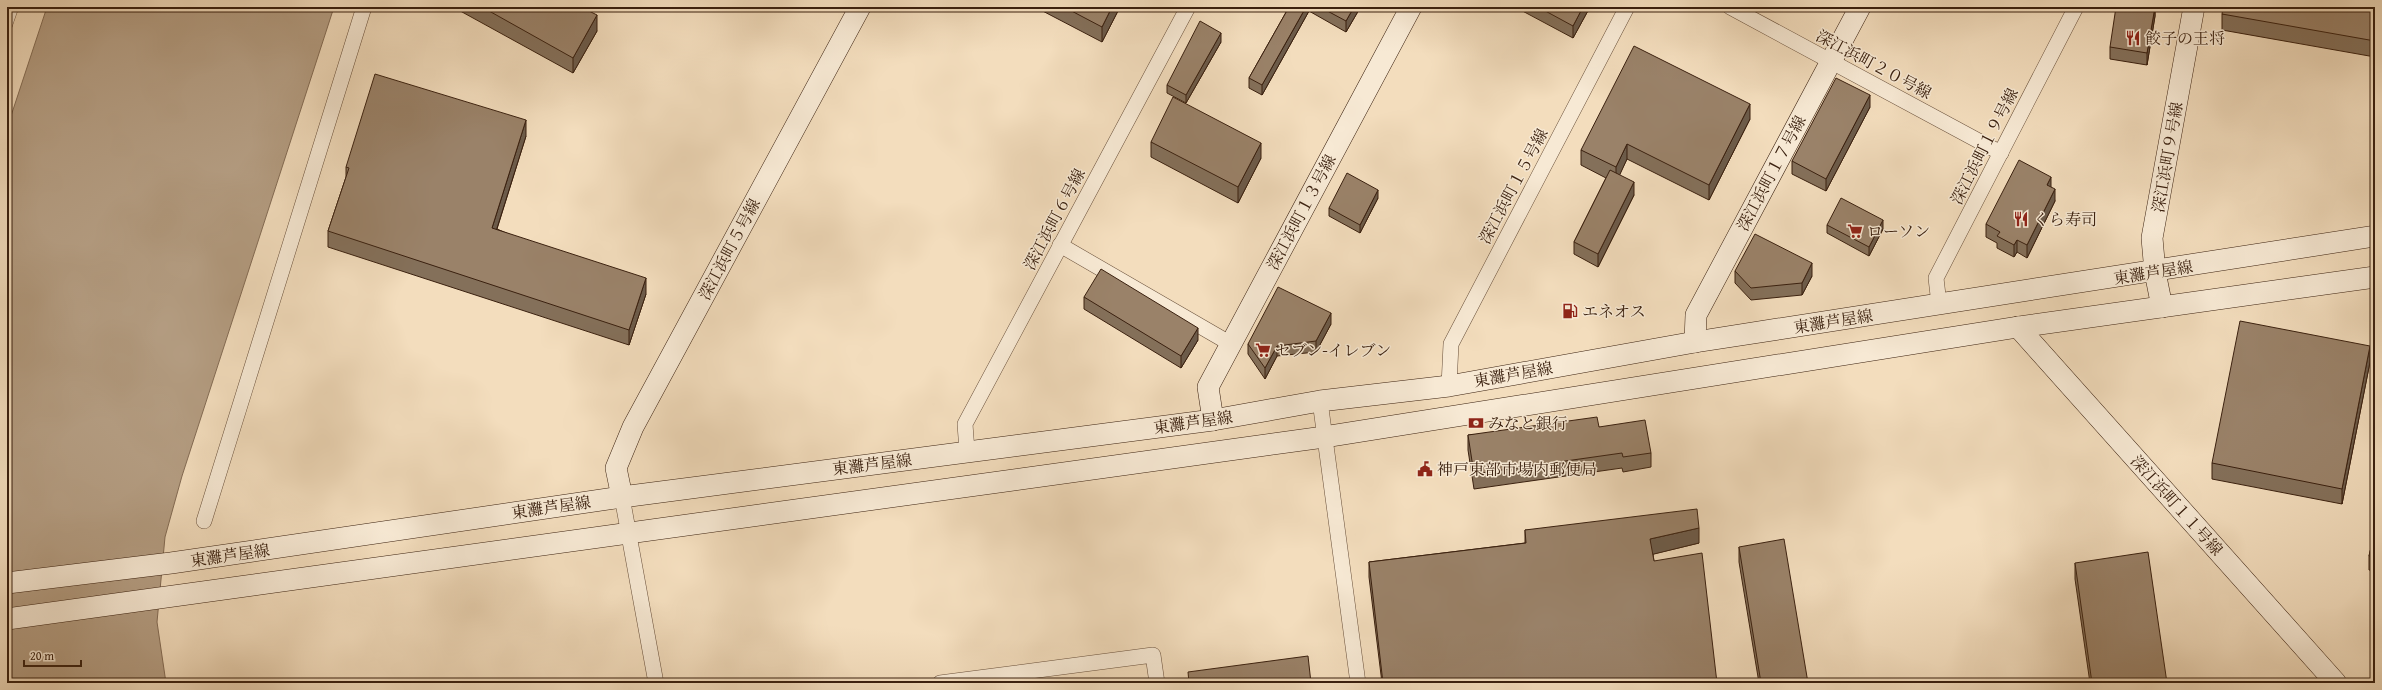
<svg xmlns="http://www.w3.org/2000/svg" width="2382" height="690" viewBox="0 0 2382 690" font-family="'Gentium Book Plus','Noto Serif JP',serif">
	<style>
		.water { fill: #b49d82; stroke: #836b54 }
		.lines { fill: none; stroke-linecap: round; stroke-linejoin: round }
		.lane-casing { stroke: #684f3a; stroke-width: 8 }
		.street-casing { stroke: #684f3a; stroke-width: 16 }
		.secondary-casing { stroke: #3a200f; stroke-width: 22 }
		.lane { stroke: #f7e9d4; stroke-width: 7 }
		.street { stroke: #f7e9d4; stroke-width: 15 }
		.secondary { stroke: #f7e9d4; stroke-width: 21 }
		.wall { fill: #84705a; stroke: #3a200f }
		.shaded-wall { fill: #6c5b4a; stroke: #3a200f }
		.building { fill: #9a8269; stroke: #3a200f }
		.labels { text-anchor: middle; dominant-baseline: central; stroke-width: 3; stroke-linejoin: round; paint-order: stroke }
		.poi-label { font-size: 16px; fill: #3a200f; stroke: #f7e9d4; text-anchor: start }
		.street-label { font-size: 16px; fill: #3a200f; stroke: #f7e9d4 }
	</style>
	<rect width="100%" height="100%" fill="#f3ddbd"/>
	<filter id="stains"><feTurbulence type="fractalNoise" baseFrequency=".005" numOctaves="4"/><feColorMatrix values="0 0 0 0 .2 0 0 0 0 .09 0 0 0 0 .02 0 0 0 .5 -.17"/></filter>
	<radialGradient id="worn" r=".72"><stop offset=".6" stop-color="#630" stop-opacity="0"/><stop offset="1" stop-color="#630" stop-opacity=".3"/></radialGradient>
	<path class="water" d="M 47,7 L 334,7 L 182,476 L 165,537 L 157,622 L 166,683 L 7,683 L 7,128 Z"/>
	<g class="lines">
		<g class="lane-casing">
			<path id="lane" d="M 7,30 L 15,7"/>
		</g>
		<g class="street-casing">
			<g id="street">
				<path d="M 1730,7 L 2001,153"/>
				<path d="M 1060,245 L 1231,344"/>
				<path d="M 1939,304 L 1936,278 L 2076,7"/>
				<path d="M 1449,386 L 1451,344 L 1627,7"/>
				<path d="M 1320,401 L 1358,683"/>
				<path d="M 967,451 L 965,424 L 1188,7"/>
				<path d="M 622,497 L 656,683"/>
				<path d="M 204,521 L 364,7"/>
				<path d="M 940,683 L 1153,655 L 1157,683"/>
			</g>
		</g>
		<g class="secondary-casing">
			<g id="secondary">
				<path d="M 2162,307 L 2155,272 L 2152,238 L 2194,7"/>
				<path d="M 2018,327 L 2336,683"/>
				<path d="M 1695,342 L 1696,315 L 1860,7"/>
				<path d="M 1213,420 L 1208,387 L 1411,7"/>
				<path d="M 622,497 L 616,468 L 633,427 L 860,7"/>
				<path d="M 7,583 L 171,563 L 622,497 L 1213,420 L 1320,401 L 1449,386 L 1695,342 L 2375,236"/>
				<path d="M 7,619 L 1324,437 L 2018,327 L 2375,277"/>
			</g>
		</g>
		<use href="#lane" class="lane"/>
		<use href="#street" class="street"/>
		<use href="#secondary" class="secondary"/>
	</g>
	<g class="wall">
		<path d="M 453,7 L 581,7 L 597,31 L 573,73 Z"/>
		<path d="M 1035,7 L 1120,7 L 1102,42 Z"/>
		<path d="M 1289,7 L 1360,7 L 1360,8 L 1346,32 L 1309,11 L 1262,95 L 1249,88 L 1249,78 Z"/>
		<path d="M 1515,7 L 1590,7 L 1573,38 Z"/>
		<path d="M 2155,7 L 2155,16 L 2147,65 L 2110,59 L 2110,47 Z"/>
		<path d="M 2375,7 L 2375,57 L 2222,30 L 2222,14 Z"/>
		<path d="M 1221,42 L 1186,103 L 1167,93 L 1167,85 Z"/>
		<path d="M 1870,107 L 1826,191 L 1792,174 L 1792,161 Z"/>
		<path d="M 1750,119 L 1709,200 L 1627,159 L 1619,175 L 1634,195 L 1598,267 L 1574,254 L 1574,242 L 1606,178 L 1581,165 L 1581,150 Z"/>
		<path d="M 526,136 L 497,229 L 646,294 L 629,345 L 328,247 L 328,231 L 346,177 L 346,167 Z"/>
		<path d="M 1151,142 L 1261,158 L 1238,203 L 1151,157 Z"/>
		<path d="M 2051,187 L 2055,201 L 2027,258 L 2017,252 L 2014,257 L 1997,248 L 1997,243 L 1986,237 L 1986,224 Z"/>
		<path d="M 1378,198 L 1360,233 L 1329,216 L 1329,208 Z"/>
		<path d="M 1827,225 L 1883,229 L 1869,256 L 1827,233 Z"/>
		<path d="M 1735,271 L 1812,276 L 1802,295 L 1751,300 L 1735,283 Z"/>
		<path d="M 1084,297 L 1198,340 L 1181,368 L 1084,309 Z"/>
		<path d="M 1331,324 L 1316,352 L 1277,356 L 1265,379 L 1248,354 L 1248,344 Z"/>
		<path d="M 2370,362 L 2342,504 L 2212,479 L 2212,463 Z"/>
		<path d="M 1599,427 L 1651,453 L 1651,467 L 1623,472 L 1622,468 L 1474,489 L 1468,450 L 1468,435 Z"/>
		<path d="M 1525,530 L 1699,543 L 1653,554 L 1654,561 L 1717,683 L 1382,683 L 1369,577 L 1369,562 L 1525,543 Z"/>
		<path d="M 2375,531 L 2375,571 L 2369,570 L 2369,556 Z"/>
		<path d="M 1739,547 L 1808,683 L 1759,683 L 1739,562 Z"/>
		<path d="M 2075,563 L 2167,683 L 2090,683 L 2075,579 Z"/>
	</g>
	<g class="shaded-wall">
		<path d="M 1112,7 L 1120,7 L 1102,42 L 1102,27 Z"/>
		<path d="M 1306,7 L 1309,7 L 1309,11 L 1262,95 L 1262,85 Z"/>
		<path d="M 1354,7 L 1360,7 L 1360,8 L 1346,32 L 1346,21 Z"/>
		<path d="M 1583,7 L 1590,7 L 1573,38 L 1573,26 Z"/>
		<path d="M 2155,7 L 2155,16 L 2147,65 L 2147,53 Z"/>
		<path d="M 597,15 L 597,31 L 573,73 L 573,58 Z"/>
		<path d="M 1221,33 L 1221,42 L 1186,103 L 1186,95 Z"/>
		<path d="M 1870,95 L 1870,107 L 1826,191 L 1826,179 Z"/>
		<path d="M 1750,104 L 1750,119 L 1709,200 L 1709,185 Z"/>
		<path d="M 526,120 L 526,136 L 492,244 L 492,228 Z"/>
		<path d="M 1261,143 L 1261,158 L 1238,203 L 1238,187 Z"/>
		<path d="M 1627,144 L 1627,159 L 1616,183 L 1616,167 Z"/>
		<path d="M 2051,177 L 2051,189 L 2047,185 Z"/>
		<path d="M 1634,182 L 1634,195 L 1598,267 L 1598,254 Z"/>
		<path d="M 2055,189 L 2055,201 L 2027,258 L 2027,245 Z"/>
		<path d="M 1378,190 L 1378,198 L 1360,233 L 1360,225 Z"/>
		<path d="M 1883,220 L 1883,229 L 1869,256 L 1869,247 Z"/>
		<path d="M 2017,240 L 2017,252 L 2014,257 L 2014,245 Z"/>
		<path d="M 1812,263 L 1812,276 L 1802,295 L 1802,283 Z"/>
		<path d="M 646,278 L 646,294 L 629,345 L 629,330 Z"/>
		<path d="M 1331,313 L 1331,324 L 1316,352 L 1316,341 Z"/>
		<path d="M 1198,328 L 1198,340 L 1181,368 L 1181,356 Z"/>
		<path d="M 1277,346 L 1277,356 L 1265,379 L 1265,368 Z"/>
		<path d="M 2370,346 L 2370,362 L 2342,504 L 2342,489 Z"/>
		<path d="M 1699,528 L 1699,543 L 1650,555 L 1650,539 Z"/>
	</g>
	<g class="building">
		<path d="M 482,7 L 581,7 L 597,15 L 573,58 Z"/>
		<path d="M 1064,7 L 1112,7 L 1102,27 Z"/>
		<path d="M 1289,7 L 1306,7 L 1262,85 L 1249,78 Z"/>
		<path d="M 1320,7 L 1354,7 L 1346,21 Z"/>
		<path d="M 1538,7 L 1583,7 L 1573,26 Z"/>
		<path d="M 2116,7 L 2155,7 L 2147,53 L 2110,47 Z"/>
		<path d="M 2223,7 L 2375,7 L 2375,41 L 2222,14 Z"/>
		<path d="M 1200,21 L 1221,33 L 1186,95 L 1167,85 Z"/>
		<path d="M 1634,46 L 1750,104 L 1709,185 L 1627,144 L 1616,167 L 1581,150 Z"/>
		<path d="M 375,74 L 526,120 L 492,228 L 646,278 L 629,330 L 328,231 L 349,168 L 346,167 Z"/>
		<path d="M 1836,78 L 1870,95 L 1826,179 L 1792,161 Z"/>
		<path d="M 1173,97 L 1261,143 L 1238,187 L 1151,142 Z"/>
		<path d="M 2019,160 L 2051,177 L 2047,185 L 2055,189 L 2027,245 L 2017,240 L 2014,245 L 1997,236 L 2000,232 L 1986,224 Z"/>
		<path d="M 1610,170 L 1634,182 L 1598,254 L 1574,242 Z"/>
		<path d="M 1347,173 L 1378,190 L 1360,225 L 1329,208 Z"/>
		<path d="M 1841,198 L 1883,220 L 1869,247 L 1827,225 Z"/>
		<path d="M 1755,234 L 1812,263 L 1802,283 L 1751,288 L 1735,271 Z"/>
		<path d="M 1101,269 L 1198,328 L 1181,356 L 1084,297 Z"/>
		<path d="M 1278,287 L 1331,313 L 1316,341 L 1277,346 L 1265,368 L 1248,344 Z"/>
		<path d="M 2240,321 L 2370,346 L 2342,489 L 2212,463 Z"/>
		<path d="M 1597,417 L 1599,427 L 1645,420 L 1651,453 L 1623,457 L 1622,453 L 1474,474 L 1468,435 Z"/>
		<path d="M 1697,509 L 1699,528 L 1650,539 L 1654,561 L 1702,553 L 1717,683 L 1383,683 L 1369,562 L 1526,543 L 1525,530 Z"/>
		<path d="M 2375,531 L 2375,557 L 2369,556 Z"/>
		<path d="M 1784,539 L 1808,683 L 1761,683 L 1739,547 Z"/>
		<path d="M 2148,552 L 2167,683 L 2092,683 L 2075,563 Z"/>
		<path d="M 1308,656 L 1311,683 L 1189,683 L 1188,672 Z"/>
	</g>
	<defs>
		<g id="restaurant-bare" transform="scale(1.2)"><path d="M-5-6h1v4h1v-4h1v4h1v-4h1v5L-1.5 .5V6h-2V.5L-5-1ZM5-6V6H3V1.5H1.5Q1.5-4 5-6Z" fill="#8f2418" stroke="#f7e9d4" stroke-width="2.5" paint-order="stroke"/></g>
		<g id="supermarket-bare" transform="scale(1.2)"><path d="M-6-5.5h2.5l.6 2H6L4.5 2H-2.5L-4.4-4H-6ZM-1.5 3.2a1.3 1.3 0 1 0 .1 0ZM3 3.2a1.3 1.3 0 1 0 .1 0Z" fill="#8f2418" stroke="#f7e9d4" stroke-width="2.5" paint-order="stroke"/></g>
		<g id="fuel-bare" transform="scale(1.2)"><path d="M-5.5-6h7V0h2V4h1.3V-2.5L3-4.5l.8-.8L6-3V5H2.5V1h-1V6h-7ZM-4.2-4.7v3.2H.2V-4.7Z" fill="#8f2418" stroke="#f7e9d4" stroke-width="2.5" paint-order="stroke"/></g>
		<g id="bank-bare" transform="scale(1.2)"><path d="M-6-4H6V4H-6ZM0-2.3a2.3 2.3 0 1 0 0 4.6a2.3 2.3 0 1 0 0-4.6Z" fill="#8f2418" stroke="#f7e9d4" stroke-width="2.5" paint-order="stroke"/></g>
		<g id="civic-bare" transform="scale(1.2)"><path d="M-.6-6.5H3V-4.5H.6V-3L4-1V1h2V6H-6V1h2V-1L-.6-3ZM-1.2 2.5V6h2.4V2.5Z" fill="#8f2418" stroke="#f7e9d4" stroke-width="2.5" paint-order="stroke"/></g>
	</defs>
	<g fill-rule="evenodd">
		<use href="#restaurant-bare" x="2133" y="38"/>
		<use href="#restaurant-bare" x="2021" y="219"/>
		<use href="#supermarket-bare" x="1855" y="231"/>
		<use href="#fuel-bare" x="1570" y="311"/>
		<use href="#supermarket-bare" x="1263" y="350"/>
		<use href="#bank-bare" x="1476" y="423"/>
		<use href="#civic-bare" x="1425" y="469"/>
	</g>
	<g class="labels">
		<g class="poi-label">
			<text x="2145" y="38">餃子の王将</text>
			<text x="2033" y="219">くら寿司</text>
			<text x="1867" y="231">ローソン</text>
			<text x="1582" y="311">エネオス</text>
			<text x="1275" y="350">セブン-イレブン</text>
			<text x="1488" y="423">みなと銀行</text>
			<text x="1437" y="469">神戸東部市場内郵便局</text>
		</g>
		<g class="street-label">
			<text transform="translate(1874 64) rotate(28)">深江浜町２０号線</text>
			<text transform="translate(1984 146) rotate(-63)">深江浜町１９号線</text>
			<text transform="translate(2167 157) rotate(-80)">深江浜町９号線</text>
			<text transform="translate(1771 173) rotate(-62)">深江浜町１７号線</text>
			<text transform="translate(1513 186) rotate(-62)">深江浜町１５号線</text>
			<text transform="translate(1301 212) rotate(-62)">深江浜町１３号線</text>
			<text transform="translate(1054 219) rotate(-62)">深江浜町６号線</text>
			<text transform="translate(729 249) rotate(-62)">深江浜町５号線</text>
			<text transform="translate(2153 272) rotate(-9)">東灘芦屋線</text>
			<text transform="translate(1833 321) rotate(-9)">東灘芦屋線</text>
			<text transform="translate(1513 374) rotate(-10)">東灘芦屋線</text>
			<text transform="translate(1193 422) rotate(-8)">東灘芦屋線</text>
			<text transform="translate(872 464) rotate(-7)">東灘芦屋線</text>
			<text transform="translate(2177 505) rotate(48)">深江浜町１１号線</text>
			<text transform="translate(551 507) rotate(-8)">東灘芦屋線</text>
			<text transform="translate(230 555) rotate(-8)">東灘芦屋線</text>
		</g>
	</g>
	<rect width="2382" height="690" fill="none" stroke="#f3ddbd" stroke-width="24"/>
	<rect x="8" y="8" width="2366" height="674" fill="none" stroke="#3a200f" stroke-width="2"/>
	<rect x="12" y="12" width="2358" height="666" fill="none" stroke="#3a200f"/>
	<path d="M24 660v6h57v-6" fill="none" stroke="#3a200f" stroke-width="2"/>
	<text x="30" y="660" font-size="12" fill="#3a200f" stroke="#f7e9d4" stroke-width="3" paint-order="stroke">20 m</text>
	<rect width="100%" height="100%" filter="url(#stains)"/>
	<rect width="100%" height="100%" fill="url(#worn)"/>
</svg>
